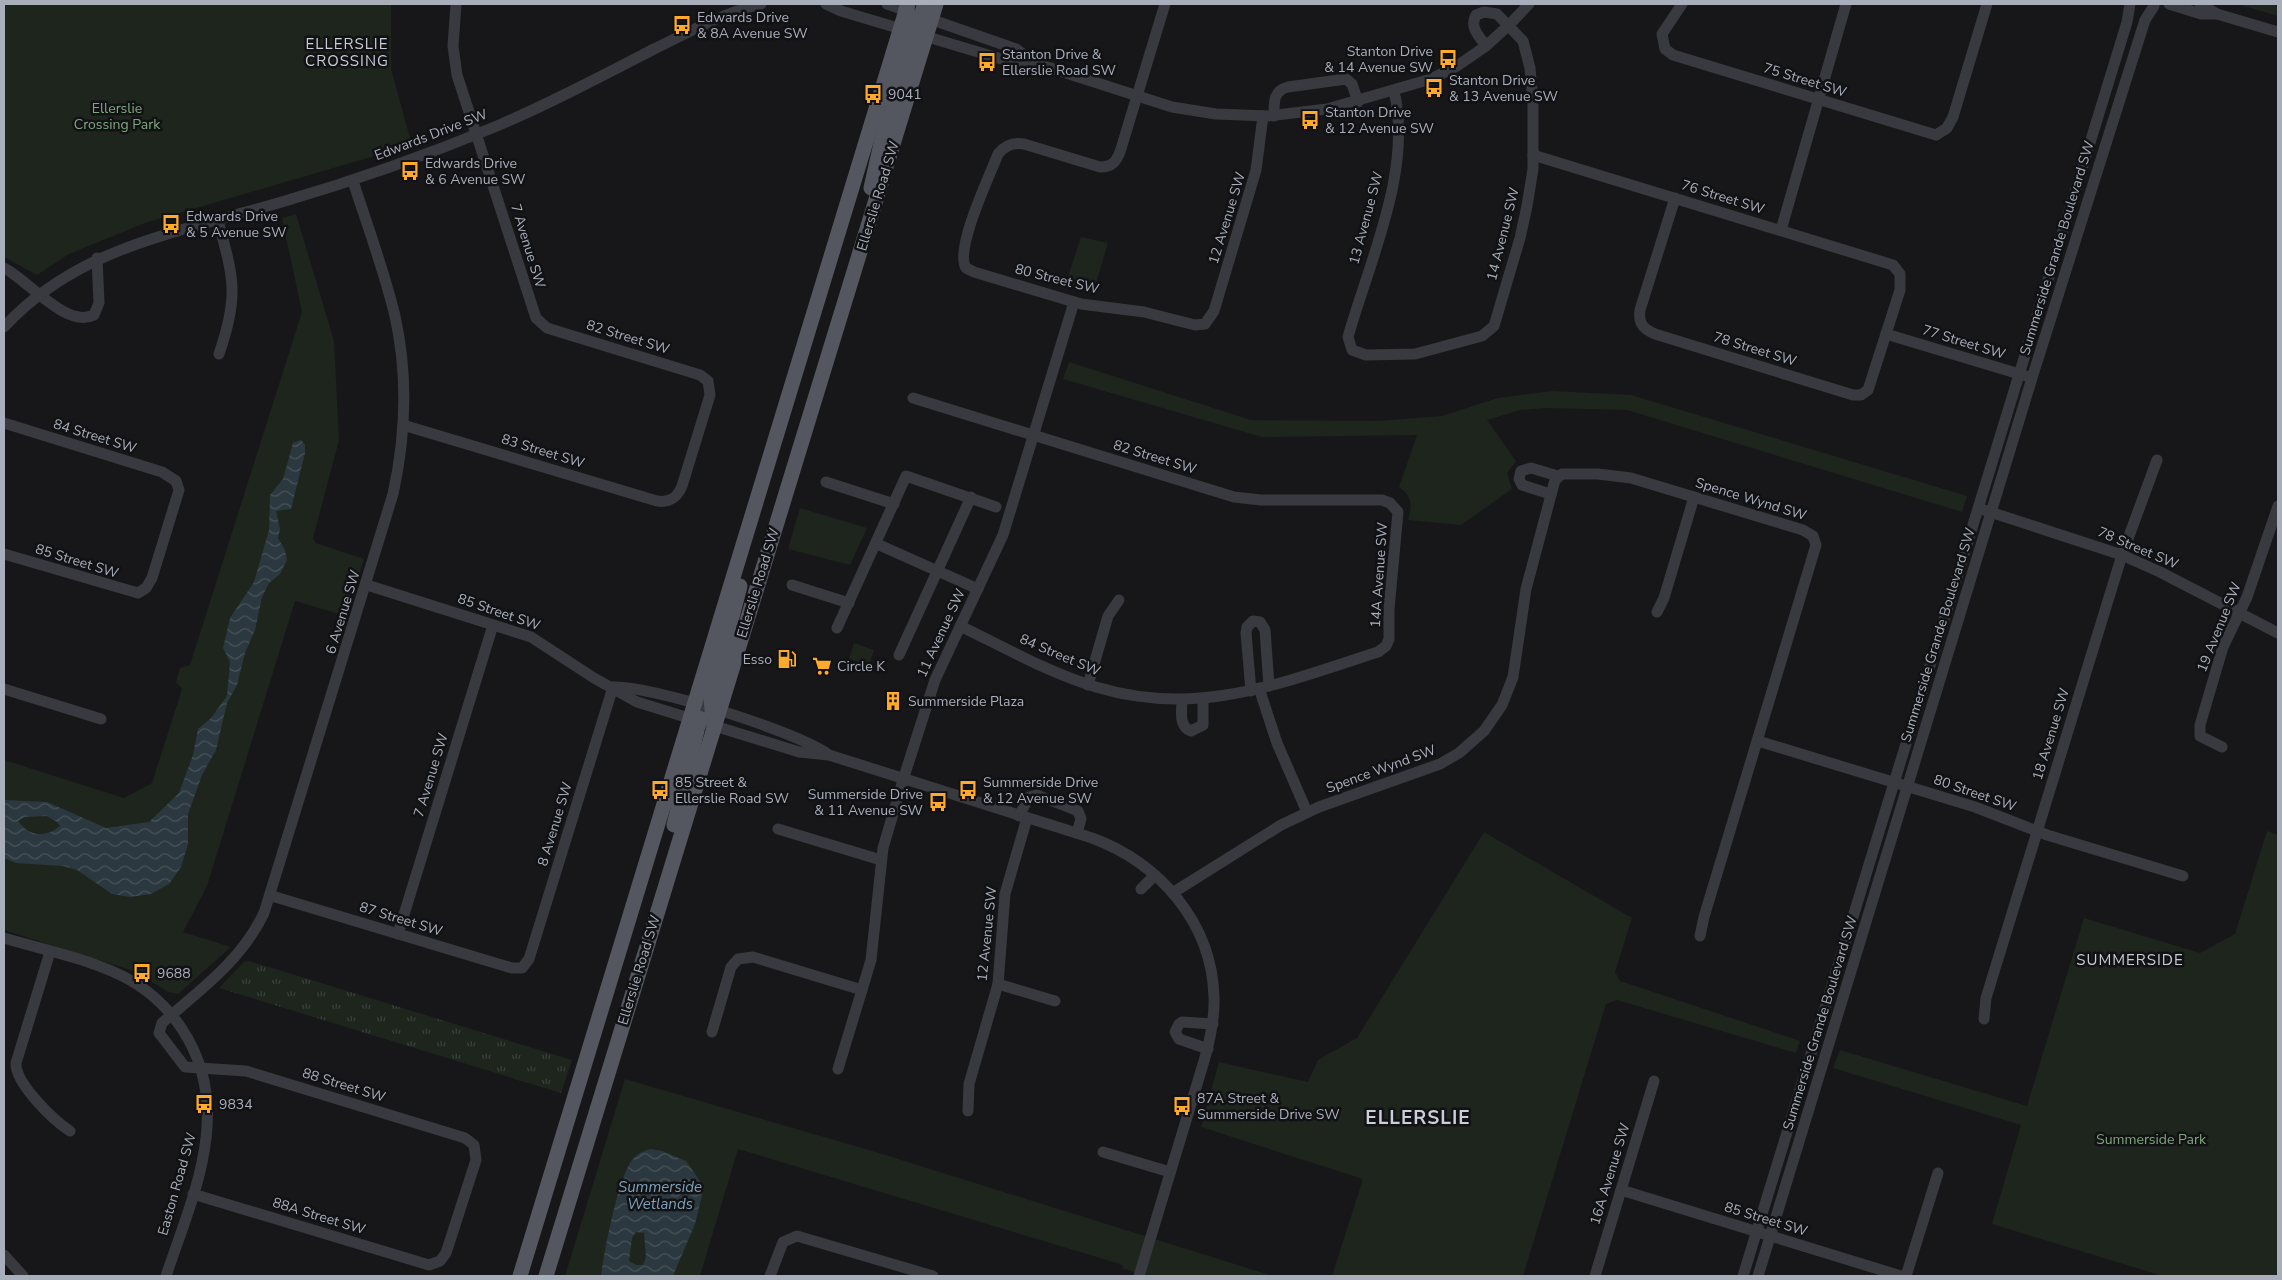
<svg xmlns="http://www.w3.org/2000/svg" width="2282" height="1280" viewBox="0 0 2282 1280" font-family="'Nunito Sans',sans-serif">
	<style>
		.grass { fill: url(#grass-tufts) }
		.green { fill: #1d251d }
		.water { fill: url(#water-waves); fill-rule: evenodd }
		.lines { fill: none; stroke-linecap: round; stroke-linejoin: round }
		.minor { stroke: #383a3f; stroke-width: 11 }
		.major { stroke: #54575f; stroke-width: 15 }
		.labels { text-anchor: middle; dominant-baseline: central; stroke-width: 5; stroke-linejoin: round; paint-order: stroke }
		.poi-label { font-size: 14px; fill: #a8afbb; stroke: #121215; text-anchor: start }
		.street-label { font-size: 14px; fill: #a8afbb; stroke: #121215 }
		.park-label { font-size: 14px; fill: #7da87d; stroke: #121215 }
		.neighbourhood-label { font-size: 15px; letter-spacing: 1px; fill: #caced6; stroke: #121215 }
		.water-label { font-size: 15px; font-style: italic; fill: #7ca0b9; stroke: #121215 }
		.district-label { font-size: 19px; font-weight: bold; letter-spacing: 1px; fill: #caced6; stroke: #121215 }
	</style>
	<defs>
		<pattern id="grass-tufts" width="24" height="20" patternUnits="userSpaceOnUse" patternTransform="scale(1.25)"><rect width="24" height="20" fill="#1d251d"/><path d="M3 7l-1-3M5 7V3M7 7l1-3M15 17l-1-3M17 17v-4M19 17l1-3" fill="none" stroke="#3b423c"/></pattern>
		<pattern id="water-waves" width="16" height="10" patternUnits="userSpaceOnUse" patternTransform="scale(1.25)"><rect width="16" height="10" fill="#2c383f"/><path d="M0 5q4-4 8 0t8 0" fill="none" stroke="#485259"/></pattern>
	</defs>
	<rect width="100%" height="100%" fill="#17171a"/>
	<path class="grass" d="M 249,961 L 572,1060 L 561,1093 L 219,988 L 244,962 Z"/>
	<g class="green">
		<path d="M 4,4 L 391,4 L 391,69 L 412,145 L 145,223 L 69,254 L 37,275 L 4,257 Z"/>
		<path d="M 2237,4 L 2278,4 L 2278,16 Z"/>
		<path d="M 296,214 L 334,341 L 339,440 L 313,538 L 316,543 L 364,559 L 346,616 L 295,601 L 207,886 L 183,932 L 231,947 L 178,994 L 168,992 L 134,971 L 4,930 L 4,760 L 124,798 L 152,783 L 182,689 L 176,682 L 180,668 L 190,665 L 302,312 L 282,218 Z"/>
		<path d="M 1081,237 L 1108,243 L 1093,293 L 1065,286 Z"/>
		<path d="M 1069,362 L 1251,420 L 1378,421 L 1442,416 L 1498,398 L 1552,391 L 1631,395 L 1967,496 L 1962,512 L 1627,410 L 1546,408 L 1520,410 L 1487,420 L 1516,461 L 1507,473 L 1512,489 L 1461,525 L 1408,520 C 1412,505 1413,497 1399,487 L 1417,435 L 1262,437 L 1063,379 Z"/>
		<path d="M 800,508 L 867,528 L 850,565 L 788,549 Z"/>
		<path d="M 854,643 L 874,650 L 869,665 L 849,659 Z"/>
		<path d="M 2267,831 L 2278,835 L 2278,1276 L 2163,1276 L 1992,1224 L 2021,1125 L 1833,1068 L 1840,1050 L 2027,1106 L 2084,918 L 2200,953 L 2235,934 Z"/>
		<path d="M 1484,832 L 1632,918 L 1615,972 L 1620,981 L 1800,1041 L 1796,1053 L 1617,1000 L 1606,1004 L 1523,1276 L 1332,1276 L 1363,1179 L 1201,1127 L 1219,1062 L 1308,1082 L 1318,1060 L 1357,1038 Z"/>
		<path d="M 625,1079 L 879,1153 L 1273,1276 L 1146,1276 L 1122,1268 L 1124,1267 L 1120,1264 L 738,1149 L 700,1276 L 565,1276 Z"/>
	</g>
	<g class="water">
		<path d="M 301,440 L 305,445 L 305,453 L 291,509 L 276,511 L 280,529 L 278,538 L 285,550 L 287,560 L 280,574 L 269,583 L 262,597 L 255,630 L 245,653 L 237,685 L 227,703 L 216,750 L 202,775 L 188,814 L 188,844 L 181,867 L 169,884 L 151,894 L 130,897 L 112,894 L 77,870 L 63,866 L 16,863 L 4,858 L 4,800 L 47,802 L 106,828 L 149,822 L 179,793 L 193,755 L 198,729 L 211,718 L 227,696 L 230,662 L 223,648 L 230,618 L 254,582 L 269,530 L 270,495 L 283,479 L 293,443 ZM 47,816 L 57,822 L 60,826 C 46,838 29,837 18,821 L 25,817 Z"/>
		<path d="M 651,1149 L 662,1151 L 686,1161 L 704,1187 L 695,1224 L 673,1276 L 601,1276 C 604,1251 618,1179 632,1160 C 637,1154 643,1151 651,1149 ZM 636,1232 L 644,1233 L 646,1257 L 643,1265 L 636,1265 L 629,1261 L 632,1238 Z"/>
	</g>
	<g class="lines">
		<g class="minor">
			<path d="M 826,4 L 841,11 L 1008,61 L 1035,63 L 1172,107 L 1216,114 L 1268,116 L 1327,109 L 1431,79 L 1457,66 L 1486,46 L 1509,25 L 1529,4"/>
			<path d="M 887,4 L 1016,49 L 1035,63"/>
			<path d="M 1165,4 L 1120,152 C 1116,162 1112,167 1100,167 L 1024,144 C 1013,142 1005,145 998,154 C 990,175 954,250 966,268 L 974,272 L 1081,304 L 1144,312 L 1195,325 L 1205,324 L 1214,311 L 1256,170 L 1263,116"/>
			<path d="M 1682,4 L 1662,34 L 1665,49 L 1673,55 L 1936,135 L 1947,128 L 1953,117 L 1987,4"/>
			<path d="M 2169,4 L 2201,14 L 2217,14 L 2278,32"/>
			<path d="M 2200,4 L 2217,14"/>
			<path d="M 1394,91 C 1413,170 1369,262 1348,337 L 1352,350 L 1366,355 L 1415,354 L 1482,336 L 1494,326 L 1520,238 L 1527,206 L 1533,169 L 1533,102 L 1530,68 L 1523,41 L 1497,14 L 1484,12 L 1476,15 C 1469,27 1479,36 1486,46"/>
			<path d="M 1274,116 C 1274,102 1273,91 1288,87 L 1346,79 L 1352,84 L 1358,102"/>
			<path d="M 1533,155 L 1893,265 L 1900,274 L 1900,290 L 1868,390 L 1861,395 L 1853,395 L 1655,334 C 1643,329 1638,323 1640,310 L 1675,198"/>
			<path d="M 218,221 C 234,279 239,296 219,354"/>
			<path d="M 1781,230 L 1846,4"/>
			<path d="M 4,268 C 27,279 66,329 94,315 L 99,303 L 97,258"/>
			<path d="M 4,327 C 80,245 182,232 285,201 C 357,180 427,155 497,126 C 551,103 602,76 654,49 C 689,32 723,13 761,4"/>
			<path d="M 1886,334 L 2026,376"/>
			<path d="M 913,398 L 1234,497 L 1261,500 L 1382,500 L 1390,503 L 1398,512 L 1389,609 L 1389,639 L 1386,646 L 1378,652 C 1281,683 1198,718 1096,687 C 1049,673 1004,647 960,626"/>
			<path d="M 4,423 L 162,472 L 176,481 L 179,490 L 152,578 L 146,588 L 138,593 L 4,554"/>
			<path d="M 403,425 L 657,501 C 670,503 677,498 682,486 L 710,395 L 708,381 L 700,375 L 547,328 L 536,318 L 457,75 L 453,46 L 456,4"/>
			<path d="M 826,482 L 894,504"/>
			<path d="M 1550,494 L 1522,485 L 1519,479 L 1521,471 L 1531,468 L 1558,476"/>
			<path d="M 1984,510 L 2122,555 L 2160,572 L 2278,633"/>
			<path d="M 877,544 L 978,589"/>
			<path d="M 367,585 L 531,637 L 594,678 L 637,702 L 799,752 L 829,755 L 1092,838 C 1160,863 1212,923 1214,997 C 1215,1019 1210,1040 1204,1061 L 1139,1276"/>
			<path d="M 792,585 L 849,603"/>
			<path d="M 1657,612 L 1664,598 L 1694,497"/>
			<path d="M 837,628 L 906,476 L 996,507"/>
			<path d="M 899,655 L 971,497"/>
			<path d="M 1088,685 L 1108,616 L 1119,600"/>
			<path d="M 613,687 C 650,685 799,732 829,755"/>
			<path d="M 1259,688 L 1277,743 L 1307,812"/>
			<path d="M 4,689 L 101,719"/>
			<path d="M 1251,691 L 1246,633 L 1247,627 L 1253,621 L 1260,622 L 1265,630 L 1269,686"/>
			<path d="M 1182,700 C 1182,711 1178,726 1191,731 L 1203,725 L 1203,699"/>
			<path d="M 1758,741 L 1975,807 L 2047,835 L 2183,876"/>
			<path d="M 2222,747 L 2200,736 L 2200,725 L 2223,647 L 2247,597 L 2278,506"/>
			<path d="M 1019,816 L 1029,797 L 1037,795 L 1078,811 L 1081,819 L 1077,833"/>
			<path d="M 778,829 L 881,860"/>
			<path d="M 1141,889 L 1155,875"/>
			<path d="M 1174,892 L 1281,825 L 1319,807 L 1440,764 L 1459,753 L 1484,731 L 1502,705 L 1513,677 L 1526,589 L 1555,480 L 1562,474 L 1598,474 L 1631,478 L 1803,530 L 1813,536 L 1816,545 L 1704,917 L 1700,936"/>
			<path d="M 272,896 L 512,968 L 522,968 L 529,959 L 613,687"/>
			<path d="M 398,934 L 493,625"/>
			<path d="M 4,938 C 41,949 81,957 116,973 C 143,985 166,1005 182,1029 C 235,1109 193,1195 166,1276"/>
			<path d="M 50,952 L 16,1063 C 15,1083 53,1120 70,1131"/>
			<path d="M 998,984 L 1055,1001"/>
			<path d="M 1984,1019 L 1986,998 L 2122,555 L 2157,460"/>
			<path d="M 712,1032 L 731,967 L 738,959 L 753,957 L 862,990"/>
			<path d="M 1208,1049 L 1179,1039 L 1175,1032 L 1179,1024 L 1182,1022 L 1213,1024"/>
			<path d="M 838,1069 L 871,960 L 883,848 L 903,780 L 935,680 L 1003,535 L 1074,302"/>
			<path d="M 968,1111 L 969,1084 L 998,984 L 1005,894 L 1027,818"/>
			<path d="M 1103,1152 L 1170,1172"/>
			<path d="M 1621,1190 L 1901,1276"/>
			<path d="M 193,1194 L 429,1265 L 440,1261 L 446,1253 L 476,1160 L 474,1145 L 465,1138 L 246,1071 L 185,1067 L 159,1033 L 162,1023 C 201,989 241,961 264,913 L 393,494 C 406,435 408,375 395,316 C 384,270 367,225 353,181"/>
			<path d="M 4,1255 L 23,1276"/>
			<path d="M 770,1276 L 783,1242 L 797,1236 L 933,1276"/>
			<path d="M 1595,1276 L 1654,1081"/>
			<path d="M 1743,1276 L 2127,22 L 2130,4"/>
			<path d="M 1758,1276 L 2032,378 L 2145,20 L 2154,6"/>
			<path d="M 1906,1276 L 1938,1173"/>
		</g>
		<g class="major">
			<path d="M 924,4 L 921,21 L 925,34"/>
			<path d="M 871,188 L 882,139 L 914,33 L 914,25 L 906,9"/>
			<path d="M 713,722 L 711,698 L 740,586"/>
			<path d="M 674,825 L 700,718"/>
			<path d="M 520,1276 L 908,4"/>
			<path d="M 546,1276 L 936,4"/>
		</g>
	</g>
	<defs>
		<g id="bus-bare" transform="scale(1.5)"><path d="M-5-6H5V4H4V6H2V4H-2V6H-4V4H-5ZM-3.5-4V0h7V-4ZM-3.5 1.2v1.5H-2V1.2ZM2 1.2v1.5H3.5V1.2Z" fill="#ffaa2a" stroke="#121215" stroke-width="2.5" paint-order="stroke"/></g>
		<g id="fuel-bare" transform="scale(1.5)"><path d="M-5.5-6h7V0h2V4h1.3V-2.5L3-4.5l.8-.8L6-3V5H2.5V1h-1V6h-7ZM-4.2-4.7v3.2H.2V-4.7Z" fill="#ffaa2a" stroke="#121215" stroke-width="2.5" paint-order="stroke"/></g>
		<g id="supermarket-bare" transform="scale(1.5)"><path d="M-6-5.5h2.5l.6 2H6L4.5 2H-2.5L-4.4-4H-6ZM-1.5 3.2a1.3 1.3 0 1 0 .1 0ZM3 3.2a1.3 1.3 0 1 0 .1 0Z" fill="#ffaa2a" stroke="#121215" stroke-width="2.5" paint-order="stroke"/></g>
		<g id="building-bare" transform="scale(1.5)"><path d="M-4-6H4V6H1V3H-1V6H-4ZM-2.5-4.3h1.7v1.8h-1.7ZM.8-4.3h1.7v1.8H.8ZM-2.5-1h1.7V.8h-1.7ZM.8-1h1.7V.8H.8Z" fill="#ffaa2a" stroke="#121215" stroke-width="2.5" paint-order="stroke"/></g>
	</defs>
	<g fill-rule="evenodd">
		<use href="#bus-bare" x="682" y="25"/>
		<use href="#bus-bare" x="1448" y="59"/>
		<use href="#bus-bare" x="987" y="62"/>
		<use href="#bus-bare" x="1434" y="88"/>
		<use href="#bus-bare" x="873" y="94"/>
		<use href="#bus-bare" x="1310" y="120"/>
		<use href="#bus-bare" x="410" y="171"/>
		<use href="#bus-bare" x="171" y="224"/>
		<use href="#fuel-bare" x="787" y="659"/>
		<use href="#supermarket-bare" x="822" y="666"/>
		<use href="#building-bare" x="893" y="701"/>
		<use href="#bus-bare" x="660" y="790"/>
		<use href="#bus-bare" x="968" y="790"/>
		<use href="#bus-bare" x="938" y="802"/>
		<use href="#bus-bare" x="142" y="973"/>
		<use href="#bus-bare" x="204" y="1104"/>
		<use href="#bus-bare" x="1182" y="1106"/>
	</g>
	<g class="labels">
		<g class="poi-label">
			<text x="697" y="17">Edwards Drive<tspan x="697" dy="16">&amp; 8A Avenue SW</tspan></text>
			<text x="1433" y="51" text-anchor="end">Stanton Drive<tspan x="1433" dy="16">&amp; 14 Avenue SW</tspan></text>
			<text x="1002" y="54">Stanton Drive &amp;<tspan x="1002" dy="16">Ellerslie Road SW</tspan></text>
			<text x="1449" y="80">Stanton Drive<tspan x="1449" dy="16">&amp; 13 Avenue SW</tspan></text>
			<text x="888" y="94">9041</text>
			<text x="1325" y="112">Stanton Drive<tspan x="1325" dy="16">&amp; 12 Avenue SW</tspan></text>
			<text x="425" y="163">Edwards Drive<tspan x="425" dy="16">&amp; 6 Avenue SW</tspan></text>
			<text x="186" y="216">Edwards Drive<tspan x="186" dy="16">&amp; 5 Avenue SW</tspan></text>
			<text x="772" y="659" text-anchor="end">Esso</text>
			<text x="837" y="666">Circle K</text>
			<text x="908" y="701">Summerside Plaza</text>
			<text x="675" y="782">85 Street &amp;<tspan x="675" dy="16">Ellerslie Road SW</tspan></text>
			<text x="983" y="782">Summerside Drive<tspan x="983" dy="16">&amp; 12 Avenue SW</tspan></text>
			<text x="923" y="794" text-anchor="end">Summerside Drive<tspan x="923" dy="16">&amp; 11 Avenue SW</tspan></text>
			<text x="157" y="973">9688</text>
			<text x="1197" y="1098">87A Street &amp;<tspan x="1197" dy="16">Summerside Drive SW</tspan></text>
			<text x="219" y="1104">9834</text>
		</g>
		<g class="street-label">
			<text transform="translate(1805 80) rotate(17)">75 Street SW</text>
			<text transform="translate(431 135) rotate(-21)">Edwards Drive SW</text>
			<text transform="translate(878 196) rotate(-73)">Ellerslie Road SW</text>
			<text transform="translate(1723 197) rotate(17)">76 Street SW</text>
			<text transform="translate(1227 218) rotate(-73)">12 Avenue SW</text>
			<text transform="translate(1366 218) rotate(-75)">13 Avenue SW</text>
			<text transform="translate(1503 234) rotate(-76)">14 Avenue SW</text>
			<text transform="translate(528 246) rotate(73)">7 Avenue SW</text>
			<text transform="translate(2057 248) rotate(-73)">Summerside Grande Boulevard SW</text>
			<text transform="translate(1057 279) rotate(14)">80 Street SW</text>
			<text transform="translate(628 337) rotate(17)">82 Street SW</text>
			<text transform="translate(1964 342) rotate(17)">77 Street SW</text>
			<text transform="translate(1755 349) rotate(17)">78 Street SW</text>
			<text transform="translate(95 436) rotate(17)">84 Street SW</text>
			<text transform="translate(543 451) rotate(17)">83 Street SW</text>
			<text transform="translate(1155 457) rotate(17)">82 Street SW</text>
			<text transform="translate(1751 499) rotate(17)">Spence Wynd SW</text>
			<text transform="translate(2138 548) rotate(23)">78 Street SW</text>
			<text transform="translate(77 561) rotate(17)">85 Street SW</text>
			<text transform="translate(1379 575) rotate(-86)">14A Avenue SW</text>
			<text transform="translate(758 583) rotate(-73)">Ellerslie Road SW</text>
			<text transform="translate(343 612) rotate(-73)">6 Avenue SW</text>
			<text transform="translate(499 612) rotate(19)">85 Street SW</text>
			<text transform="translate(2219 627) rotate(-68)">19 Avenue SW</text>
			<text transform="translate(941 633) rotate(-65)">11 Avenue SW</text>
			<text transform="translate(1938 635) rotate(-73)">Summerside Grande Boulevard SW</text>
			<text transform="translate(1060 655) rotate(23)">84 Street SW</text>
			<text transform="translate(2051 734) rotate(-73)">18 Avenue SW</text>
			<text transform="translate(1381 769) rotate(-20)">Spence Wynd SW</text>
			<text transform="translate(431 775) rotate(-73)">7 Avenue SW</text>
			<text transform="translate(1975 793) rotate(19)">80 Street SW</text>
			<text transform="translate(555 824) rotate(-73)">8 Avenue SW</text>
			<text transform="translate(401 919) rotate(17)">87 Street SW</text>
			<text transform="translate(987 934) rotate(-84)">12 Avenue SW</text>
			<text transform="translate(639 970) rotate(-73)">Ellerslie Road SW</text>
			<text transform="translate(1820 1023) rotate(-73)">Summerside Grande Boulevard SW</text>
			<text transform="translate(344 1085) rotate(17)">88 Street SW</text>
			<text transform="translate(1610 1174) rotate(-73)">16A Avenue SW</text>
			<text transform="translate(177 1184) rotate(-74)">Easton Road SW</text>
			<text transform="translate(319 1216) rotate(17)">88A Street SW</text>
			<text transform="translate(1766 1219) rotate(17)">85 Street SW</text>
		</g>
		<g class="park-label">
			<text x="117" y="108">Ellerslie<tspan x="117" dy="16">Crossing Park</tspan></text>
			<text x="2151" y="1139">Summerside Park</text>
		</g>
		<g class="neighbourhood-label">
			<text x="347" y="44">ELLERSLIE<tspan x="347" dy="17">CROSSING</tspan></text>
			<text x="2130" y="960">SUMMERSIDE</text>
		</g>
		<g class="water-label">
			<text x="660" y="1187">Summerside<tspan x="660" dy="17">Wetlands</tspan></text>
		</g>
		<g class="district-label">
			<text x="1418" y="1118">ELLERSLIE</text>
		</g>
	</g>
	<rect width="2282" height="1280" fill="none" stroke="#a8afbb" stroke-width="10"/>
</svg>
